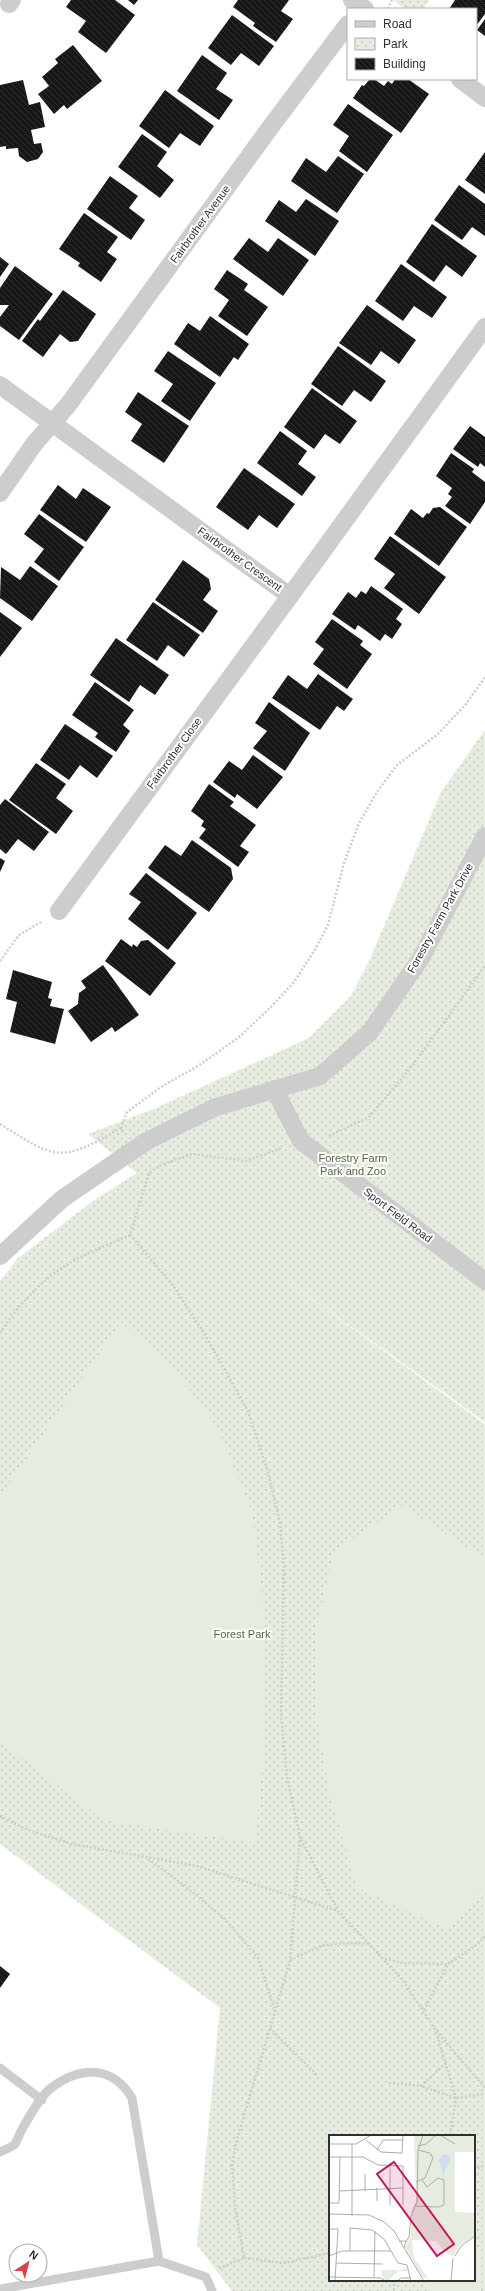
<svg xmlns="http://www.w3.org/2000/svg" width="485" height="2291" viewBox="0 0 485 2291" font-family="Arial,sans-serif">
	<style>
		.park { fill: url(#park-dots); fill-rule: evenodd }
		.pitch { fill: #e6ecdf }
		.building { fill: url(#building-back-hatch) }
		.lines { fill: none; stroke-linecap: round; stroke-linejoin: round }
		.path { stroke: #cdcdcd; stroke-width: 2.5; stroke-dasharray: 2 2; stroke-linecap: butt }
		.service { stroke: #cdcdcd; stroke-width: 9 }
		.minor { stroke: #cdcdcd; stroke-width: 18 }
		.labels { text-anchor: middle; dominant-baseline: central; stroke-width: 4; stroke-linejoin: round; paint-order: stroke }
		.street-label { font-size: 11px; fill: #303030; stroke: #fff }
		.park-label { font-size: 11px; fill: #536840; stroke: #fff }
		.inset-road { fill: none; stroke: #acacac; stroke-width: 1 }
		.view { fill: #c2185b; fill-opacity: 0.15; stroke: #c2185b; stroke-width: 2 }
		.inset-edge { fill: none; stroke: #303030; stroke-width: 2 }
	</style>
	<defs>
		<pattern id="park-dots" width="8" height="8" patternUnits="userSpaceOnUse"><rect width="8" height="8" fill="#e6ecdf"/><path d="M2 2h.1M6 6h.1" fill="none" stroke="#c6cbc0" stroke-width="1.8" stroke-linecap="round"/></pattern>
		<pattern id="building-back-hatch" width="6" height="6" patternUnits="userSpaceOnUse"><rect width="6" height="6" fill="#171717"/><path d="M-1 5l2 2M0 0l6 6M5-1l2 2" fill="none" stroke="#303030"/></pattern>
	</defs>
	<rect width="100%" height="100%" fill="#fff"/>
	<g class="park">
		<path d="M 393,0 L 429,0 L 423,9 L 405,9 Z"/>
		<path d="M 485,730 L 485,1422 L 276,1273 L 485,1424 L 485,2291 L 232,2291 L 197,2245 L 220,2008 L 0,1844 L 0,1281 L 17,1259 L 93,1201 L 137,1173 L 88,1134 L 156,1108 L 309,1038 L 351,996 L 370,959 L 441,792 ZM 330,2136 L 474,2136 L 474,2280 L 330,2280 Z"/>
	</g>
	<g class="pitch">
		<path d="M 121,1322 L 173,1367 L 218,1429 L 252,1512 L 262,1591 L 265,1669 L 264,1749 L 255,1843 L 103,1820 L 0,1741 L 0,1497 Z"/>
		<path d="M 402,1506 L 485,1559 L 485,1887 L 447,1929 L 358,1888 L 330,1797 L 315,1704 L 317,1626 L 334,1552 Z"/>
		<path d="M 474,2253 L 481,2253 L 480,2291 L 427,2291 L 427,2280 L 474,2280 Z"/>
	</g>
	<g class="building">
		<path d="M 71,0 L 115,0 L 135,15 L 106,53 L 78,32 L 86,21 L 66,7 Z"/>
		<path d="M 128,0 L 138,0 L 134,5 Z"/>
		<path d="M 238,0 L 289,0 L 281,11 L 293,19 L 276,42 L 253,26 L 255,23 L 233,7 Z"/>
		<path d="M 455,0 L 485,0 L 485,14 L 476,26 L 476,9 L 449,9 Z"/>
		<path d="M 232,15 L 274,46 L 259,66 L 241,53 L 231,65 L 208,48 Z"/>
		<path d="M 485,19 L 485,36 L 477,30 Z"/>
		<path d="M 73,45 L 102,81 L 67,109 L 64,105 L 54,114 L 38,94 L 49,86 L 42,77 L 58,63 L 55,59 Z"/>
		<path d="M 202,55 L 227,73 L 216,89 L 233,100 L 219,120 L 177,91 Z"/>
		<path d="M 370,79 L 374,79 L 384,86 L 388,81 L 392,84 L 395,79 L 408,79 L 429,94 L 401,133 L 353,98 L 362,85 L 364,86 Z"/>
		<path d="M 23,80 L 29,105 L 40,102 L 45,127 L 31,130 L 34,144 L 41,143 L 43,152 L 38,159 L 27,162 L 19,156 L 18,148 L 6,149 L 6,146 L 0,147 L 0,85 Z"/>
		<path d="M 165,90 L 214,126 L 200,146 L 180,133 L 169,148 L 139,126 Z"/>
		<path d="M 348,104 L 393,135 L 367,172 L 339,151 L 349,136 L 333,125 Z"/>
		<path d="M 142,134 L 167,152 L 157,166 L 174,180 L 160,198 L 118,167 Z"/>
		<path d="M 485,152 L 485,194 L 465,180 Z"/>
		<path d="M 338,156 L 364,174 L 337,213 L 291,181 L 306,158 L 326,172 Z"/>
		<path d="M 110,176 L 138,196 L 129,208 L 145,220 L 131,240 L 87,209 Z"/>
		<path d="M 459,185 L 485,204 L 485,236 L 472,227 L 462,240 L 434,220 Z"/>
		<path d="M 306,199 L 339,221 L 315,256 L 265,221 L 279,200 L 296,212 Z"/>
		<path d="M 84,213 L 118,237 L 107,252 L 117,259 L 101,282 L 78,266 L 80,263 L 59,249 Z"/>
		<path d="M 432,224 L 477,256 L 462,277 L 446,265 L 434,282 L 406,262 Z"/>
		<path d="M 249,238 L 268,252 L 278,238 L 309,260 L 283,296 L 233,259 Z"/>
		<path d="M 0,257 L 9,264 L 0,277 Z"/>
		<path d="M 401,264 L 447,297 L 432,318 L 414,306 L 403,321 L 375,301 Z"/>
		<path d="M 15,266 L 53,294 L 19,340 L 0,326 L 0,317 L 9,305 L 0,305 L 0,288 Z"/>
		<path d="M 227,270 L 248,284 L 244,290 L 268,307 L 247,336 L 218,316 L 229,300 L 214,289 Z"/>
		<path d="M 63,290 L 96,314 L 78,341 L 70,342 L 60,334 L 43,357 L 22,341 L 38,319 L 40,321 Z"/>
		<path d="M 367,305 L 416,340 L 399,364 L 381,351 L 371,365 L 339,343 Z"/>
		<path d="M 210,316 L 249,344 L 238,360 L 234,357 L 220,377 L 174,344 L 188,323 L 200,331 Z"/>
		<path d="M 338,346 L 386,381 L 371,402 L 354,390 L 342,406 L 311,384 Z"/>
		<path d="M 168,351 L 216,383 L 190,421 L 161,401 L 173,384 L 154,371 Z"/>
		<path d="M 312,388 L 357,421 L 340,444 L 325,434 L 314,449 L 284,427 Z"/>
		<path d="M 138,392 L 189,426 L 164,463 L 131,441 L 142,424 L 125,412 Z"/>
		<path d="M 470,426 L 485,437 L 485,467 L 480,463 L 478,467 L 453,449 Z"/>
		<path d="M 280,431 L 307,451 L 298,464 L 316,477 L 302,496 L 257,463 Z"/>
		<path d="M 451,453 L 474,469 L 472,472 L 485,482 L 485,502 L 470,524 L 445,506 L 452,497 L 448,494 L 452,488 L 436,476 Z"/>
		<path d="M 244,468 L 295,504 L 277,528 L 259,515 L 248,530 L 216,507 Z"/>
		<path d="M 58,485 L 76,499 L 83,488 L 111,507 L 86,542 L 40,510 Z"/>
		<path d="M 440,507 L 467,527 L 439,566 L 394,534 L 411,509 L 423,518 L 427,513 L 429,514 L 433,508 Z"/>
		<path d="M 39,514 L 84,547 L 59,581 L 34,562 L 44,549 L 24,534 Z"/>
		<path d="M 390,536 L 446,577 L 419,614 L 384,588 L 395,574 L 374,559 Z"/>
		<path d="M 183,560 L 209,579 L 211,589 L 203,600 L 218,611 L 203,633 L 155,600 Z"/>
		<path d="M 30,566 L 58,586 L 32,621 L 0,598 L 1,567 L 20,580 Z"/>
		<path d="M 371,586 L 403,609 L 396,619 L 402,624 L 392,639 L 385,634 L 380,641 L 358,625 L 355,630 L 332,614 L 348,592 L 356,598 L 361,591 L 366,594 Z"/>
		<path d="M 153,602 L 200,635 L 184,657 L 168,645 L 157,661 L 126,640 Z"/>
		<path d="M 0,612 L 22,628 L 0,657 Z"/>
		<path d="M 332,619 L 363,641 L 360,645 L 372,654 L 347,689 L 313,664 L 324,649 L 315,642 Z"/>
		<path d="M 116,638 L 169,675 L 155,695 L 140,685 L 129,702 L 90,675 Z"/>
		<path d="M 318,674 L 353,699 L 344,711 L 337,706 L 320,730 L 272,698 L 288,675 L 307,689 Z"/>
		<path d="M 95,682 L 134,710 L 123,725 L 130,731 L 116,752 L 95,737 L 98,733 L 72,715 Z"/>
		<path d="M 269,702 L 310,733 L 285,771 L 253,748 L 267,731 L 255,723 Z"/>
		<path d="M 65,724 L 113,756 L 97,778 L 80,765 L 69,780 L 40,760 Z"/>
		<path d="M 253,755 L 283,777 L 257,809 L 237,794 L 235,798 L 213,782 L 229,761 L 242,770 Z"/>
		<path d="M 36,763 L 66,784 L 56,798 L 73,811 L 56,834 L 9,800 Z"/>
		<path d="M 209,784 L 234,802 L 230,806 L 256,825 L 240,846 L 249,852 L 238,867 L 199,838 L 206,829 L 201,826 L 204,821 L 191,811 Z"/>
		<path d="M 5,799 L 49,832 L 34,851 L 18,839 L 6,854 L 0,849 L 0,805 Z"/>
		<path d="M 192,840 L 231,868 L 233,879 L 209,912 L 148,868 L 165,845 L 181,856 Z"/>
		<path d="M 0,858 L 5,861 L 0,872 Z"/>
		<path d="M 146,873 L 197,913 L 168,950 L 128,919 L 141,902 L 129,894 Z"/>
		<path d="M 121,939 L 132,947 L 133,944 L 137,947 L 141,941 L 148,940 L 176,963 L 150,996 L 105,961 Z"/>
		<path d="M 103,965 L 139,1015 L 115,1032 L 112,1027 L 91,1042 L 68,1011 L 78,1004 L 79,993 L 86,988 L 81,981 Z"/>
		<path d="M 13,970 L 52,982 L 48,998 L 52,999 L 50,1006 L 64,1009 L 55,1044 L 10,1032 L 17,1002 L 6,999 Z"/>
		<path d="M 0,1966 L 10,1974 L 0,1988 Z"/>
	</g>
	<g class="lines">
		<g class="path">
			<path d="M 388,9 L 392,0"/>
			<path d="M 0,961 L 19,935 L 43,921"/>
			<path d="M 0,1124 C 57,1160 61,1163 121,1128"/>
			<path d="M 123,1132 L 121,1128 L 127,1112 L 161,1087 L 198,1066 L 238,1038 L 273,1005 L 294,982 L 313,953 L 328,925 L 344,863 L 359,823 L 377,792 L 397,765 L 438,734 L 466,704 L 485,677"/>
			<path d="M 329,1136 L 369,1117 L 412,1066 L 485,966"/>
			<path d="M 130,1235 L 172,1284 L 205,1335 L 248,1411 L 268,1472 L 280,1523 L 284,1566 L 281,1714 L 287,1777 L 300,1837 L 338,1911 L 401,1978 L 435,2029 L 485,2088"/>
			<path d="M 0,1333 C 16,1308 38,1284 63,1267 C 83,1254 108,1245 130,1235 L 149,1173 L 161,1165 L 192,1154 L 246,1161 L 282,1148"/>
			<path d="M 0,1816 L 28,1830 L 72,1844 L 197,1866 L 338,1911"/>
			<path d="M 148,1859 L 185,1886 L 225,1919 L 258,1958 L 274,2008"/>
			<path d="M 385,1959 L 403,1963 L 448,1964"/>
			<path d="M 290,1960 L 323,1945 L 354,1943 L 369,1944"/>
			<path d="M 424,2010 L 448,1964 L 478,1944 L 485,1936"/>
			<path d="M 270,2028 L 317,2075"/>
			<path d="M 436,2032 L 456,2098 L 450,2136"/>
			<path d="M 446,2063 L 421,2086 L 456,2098 L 485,2094"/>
			<path d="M 389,2083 L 421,2086"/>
			<path d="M 474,2170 L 485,2165"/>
			<path d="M 244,2258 L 284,2263 L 330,2253"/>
			<path d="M 219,2268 L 244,2258 L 235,2207 L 232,2164 L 237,2139 L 290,1961 L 300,1838"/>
			<path d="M 394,2280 L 394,2291"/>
		</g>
		<g class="service">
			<path d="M 0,2068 L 42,2100"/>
			<path d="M 0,2152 C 4,2150 10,2148 14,2145 C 17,2142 19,2135 21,2131 C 28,2119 40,2096 51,2088 C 80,2066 112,2065 132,2098 L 159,2261"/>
			<path d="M 0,2289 L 159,2261 L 206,2277 L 212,2291"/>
		</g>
		<g class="minor">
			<path d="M 352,0 L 365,9"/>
			<path d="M 9,4 L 12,0"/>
			<path d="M 460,79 L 485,98"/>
			<path d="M 0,385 L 290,596 L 485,327"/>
			<path d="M 0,493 L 34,444 L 68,405 L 272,125 L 348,24"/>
			<path d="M 59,911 L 290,596"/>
			<path d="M 274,1089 L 301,1141 L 485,1281"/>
			<path d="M 0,1256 L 62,1199 L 145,1142 L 216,1107 L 320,1076 L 370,1032 L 421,958 L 485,836"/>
		</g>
	</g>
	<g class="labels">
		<g class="street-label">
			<text transform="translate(200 224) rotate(-54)">Fairbrother Avenue</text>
			<text transform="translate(240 559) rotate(36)">Fairbrother Crescent</text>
			<text transform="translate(174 753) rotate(-54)">Fairbrother Close</text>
			<text transform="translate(440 918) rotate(-61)">Forestry Farm Park Drive</text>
			<text transform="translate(398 1215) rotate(37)">Sport Field Road</text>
		</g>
		<g class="park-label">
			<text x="353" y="1158">Forestry Farm<tspan x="353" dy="13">Park and Zoo</tspan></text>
			<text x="242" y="1634">Forest Park</text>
		</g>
	</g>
	<g transform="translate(329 2135)">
		<rect width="146" height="146" fill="#fff"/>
		<path d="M 85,0 L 146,0 L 146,17 L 126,17 L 126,77 L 146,78 L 146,100 L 132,109 L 124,121 L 114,115 L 108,106 L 83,105 L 85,123 L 100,145 L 93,141 L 76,112 L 81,104 L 83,78 L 81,78 L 87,66 ZM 74,130 L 80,136 L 69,136 L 59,146 L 53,141 L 53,135 L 76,135 Z" fill="#e6ecdf"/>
		<path d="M 115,82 L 114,97 L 110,98 L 101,86 L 102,83 ZM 120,83 L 130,83 L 130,98 L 120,98 ZM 87,84 L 97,87 L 105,99 L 99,102 L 88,101 ZM 135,84 L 145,84 L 145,99 L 135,99 Z" fill="#e6ecdf"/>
		<path d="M 113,20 L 119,20 L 122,24 L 116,35 L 115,42 L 110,25 Z" fill="#cddeea"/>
		<path class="inset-road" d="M 111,0 L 126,9M 37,5 L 52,17 L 73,18 L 74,0M 0,9 L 27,9 L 42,0M 23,9 L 23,81M 89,11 L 97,9 L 107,0M 48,15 L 54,5 L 74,5M 0,22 L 34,22 L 49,30 L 74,31 L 74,53 L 10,56M 36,39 L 36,56M 87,47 L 96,43 L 104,23 L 101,18 L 89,15M 48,66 L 48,53M 0,68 L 10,68 L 11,22M 61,70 L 61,30M 74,70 L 74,53M 86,71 L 109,72 L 115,70 L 115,45 L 109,43 L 98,52 L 93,45M 0,79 L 40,80 L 55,87 L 65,96 L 95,146M 0,94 L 9,94 L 6,146M 70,106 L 77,106 L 75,113M 77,107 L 80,102 L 82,81 L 88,67 L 89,15 L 94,0M 21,116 L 21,93 L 43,95 L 55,104 L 69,128 L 78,130 L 82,146M 0,121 L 13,116 L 62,116M 126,121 L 133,110 L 146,101M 7,128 L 54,129M 0,142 L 52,143 L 57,146M 45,142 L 46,96M 69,146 L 72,143 L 82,143M 122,146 L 124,123"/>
		<path class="view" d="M 65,27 L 125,109 L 108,121 L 48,39 Z"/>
		<rect width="146" height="146" class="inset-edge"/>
	</g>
	<rect x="347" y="8" width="130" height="72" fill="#ffffff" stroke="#acacac"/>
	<rect x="355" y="21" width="20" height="6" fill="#cdcdcd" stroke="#acacac"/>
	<text x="383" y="28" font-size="12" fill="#303030">Road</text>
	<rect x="355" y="38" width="20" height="12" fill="url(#park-dots)" stroke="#acacac"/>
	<text x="383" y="48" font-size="12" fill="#303030">Park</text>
	<rect x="355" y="58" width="20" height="12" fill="url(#building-back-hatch)" stroke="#acacac"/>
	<text x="383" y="68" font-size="12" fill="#303030">Building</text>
	<g transform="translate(28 2263) rotate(36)"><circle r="19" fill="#ffffff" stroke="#acacac"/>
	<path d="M0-3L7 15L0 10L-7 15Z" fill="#d7424b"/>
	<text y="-6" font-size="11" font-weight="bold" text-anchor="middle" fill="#303030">N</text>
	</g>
</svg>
